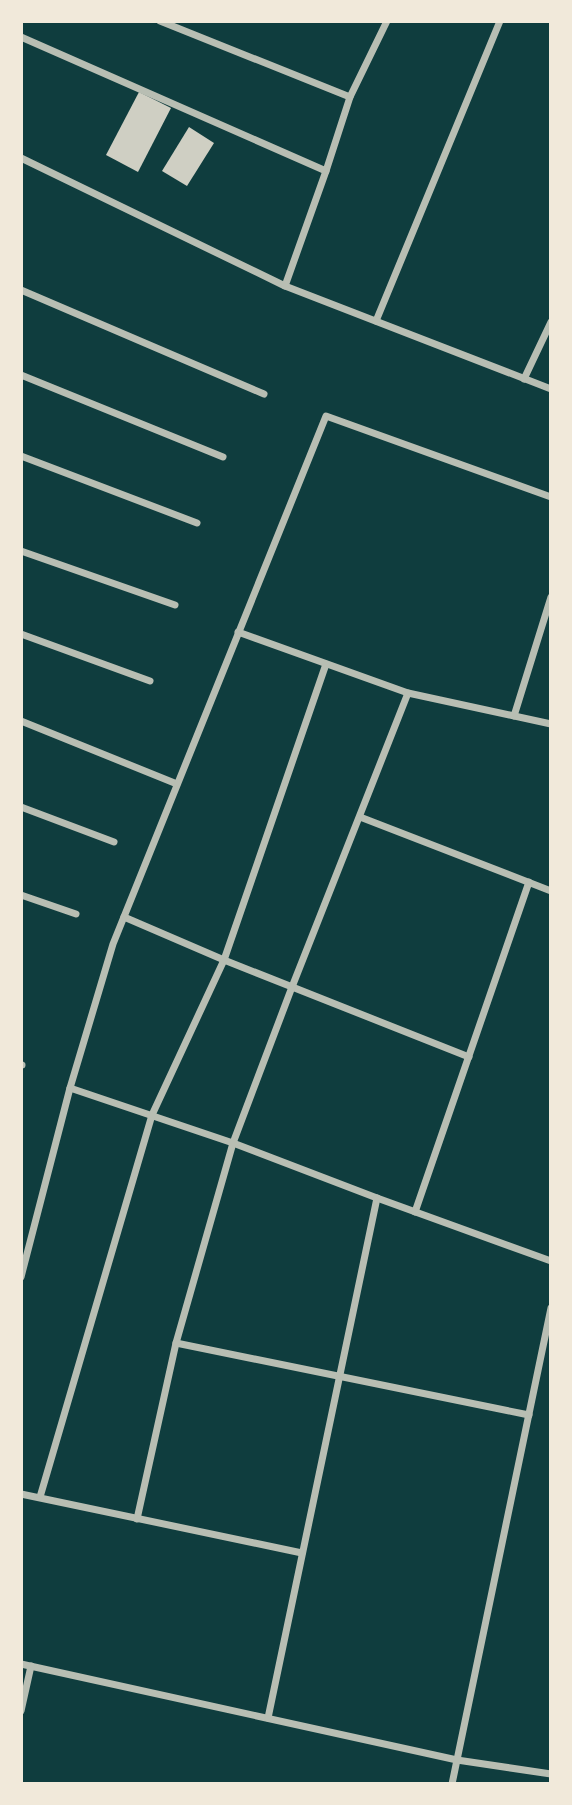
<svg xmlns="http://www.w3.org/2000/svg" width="572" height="1805" viewBox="0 0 572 1805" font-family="'Exo 2',sans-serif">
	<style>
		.building { fill: #cfcfc3 }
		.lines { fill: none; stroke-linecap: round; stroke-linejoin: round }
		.minor { stroke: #b8beb3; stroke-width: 7 }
	</style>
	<rect width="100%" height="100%" fill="#0f3d3e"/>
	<g class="building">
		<path d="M 139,92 L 171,108 L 138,172 L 106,155 Z"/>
		<path d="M 189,127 L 214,143 L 187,186 L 162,171 Z"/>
	</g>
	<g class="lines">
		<g class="minor">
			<path d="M 160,21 L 350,97"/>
			<path d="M 21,37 L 326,171"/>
			<path d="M 21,158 L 285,286 L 551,389"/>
			<path d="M 285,286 L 326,171 L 350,97 L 387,21"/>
			<path d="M 21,290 L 264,394"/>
			<path d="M 376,321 L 500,21"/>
			<path d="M 21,375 L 223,457"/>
			<path d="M 524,379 L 551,322"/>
			<path d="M 21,456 L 197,523"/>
			<path d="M 21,551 L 175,605"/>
			<path d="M 238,632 L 408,693 L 551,724"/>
			<path d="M 21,634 L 150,681"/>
			<path d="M 514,716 L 551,597"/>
			<path d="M 21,721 L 177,784"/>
			<path d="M 21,807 L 114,842"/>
			<path d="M 360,817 L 551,891"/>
			<path d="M 21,895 L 76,914"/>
			<path d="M 124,917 L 224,960 L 469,1057"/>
			<path d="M 21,1065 L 22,1065"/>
			<path d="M 70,1088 L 233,1143 L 377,1198 L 551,1261"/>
			<path d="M 415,1212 L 529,882"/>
			<path d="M 21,1277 L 70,1088 L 113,944 L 326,416 L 551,497"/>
			<path d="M 176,1343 L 529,1415"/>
			<path d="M 21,1494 L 302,1553"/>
			<path d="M 40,1497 L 152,1115 L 224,960 L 326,664"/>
			<path d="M 137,1519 L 176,1343 L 233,1143 L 292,987 L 408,693"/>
			<path d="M 21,1664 L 457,1760 L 551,1774"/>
			<path d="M 21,1711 L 31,1666"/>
			<path d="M 268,1718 L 377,1198"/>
			<path d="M 452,1784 L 551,1308"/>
		</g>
	</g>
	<rect width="572" height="1805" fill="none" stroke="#f1e9da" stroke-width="46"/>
</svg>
